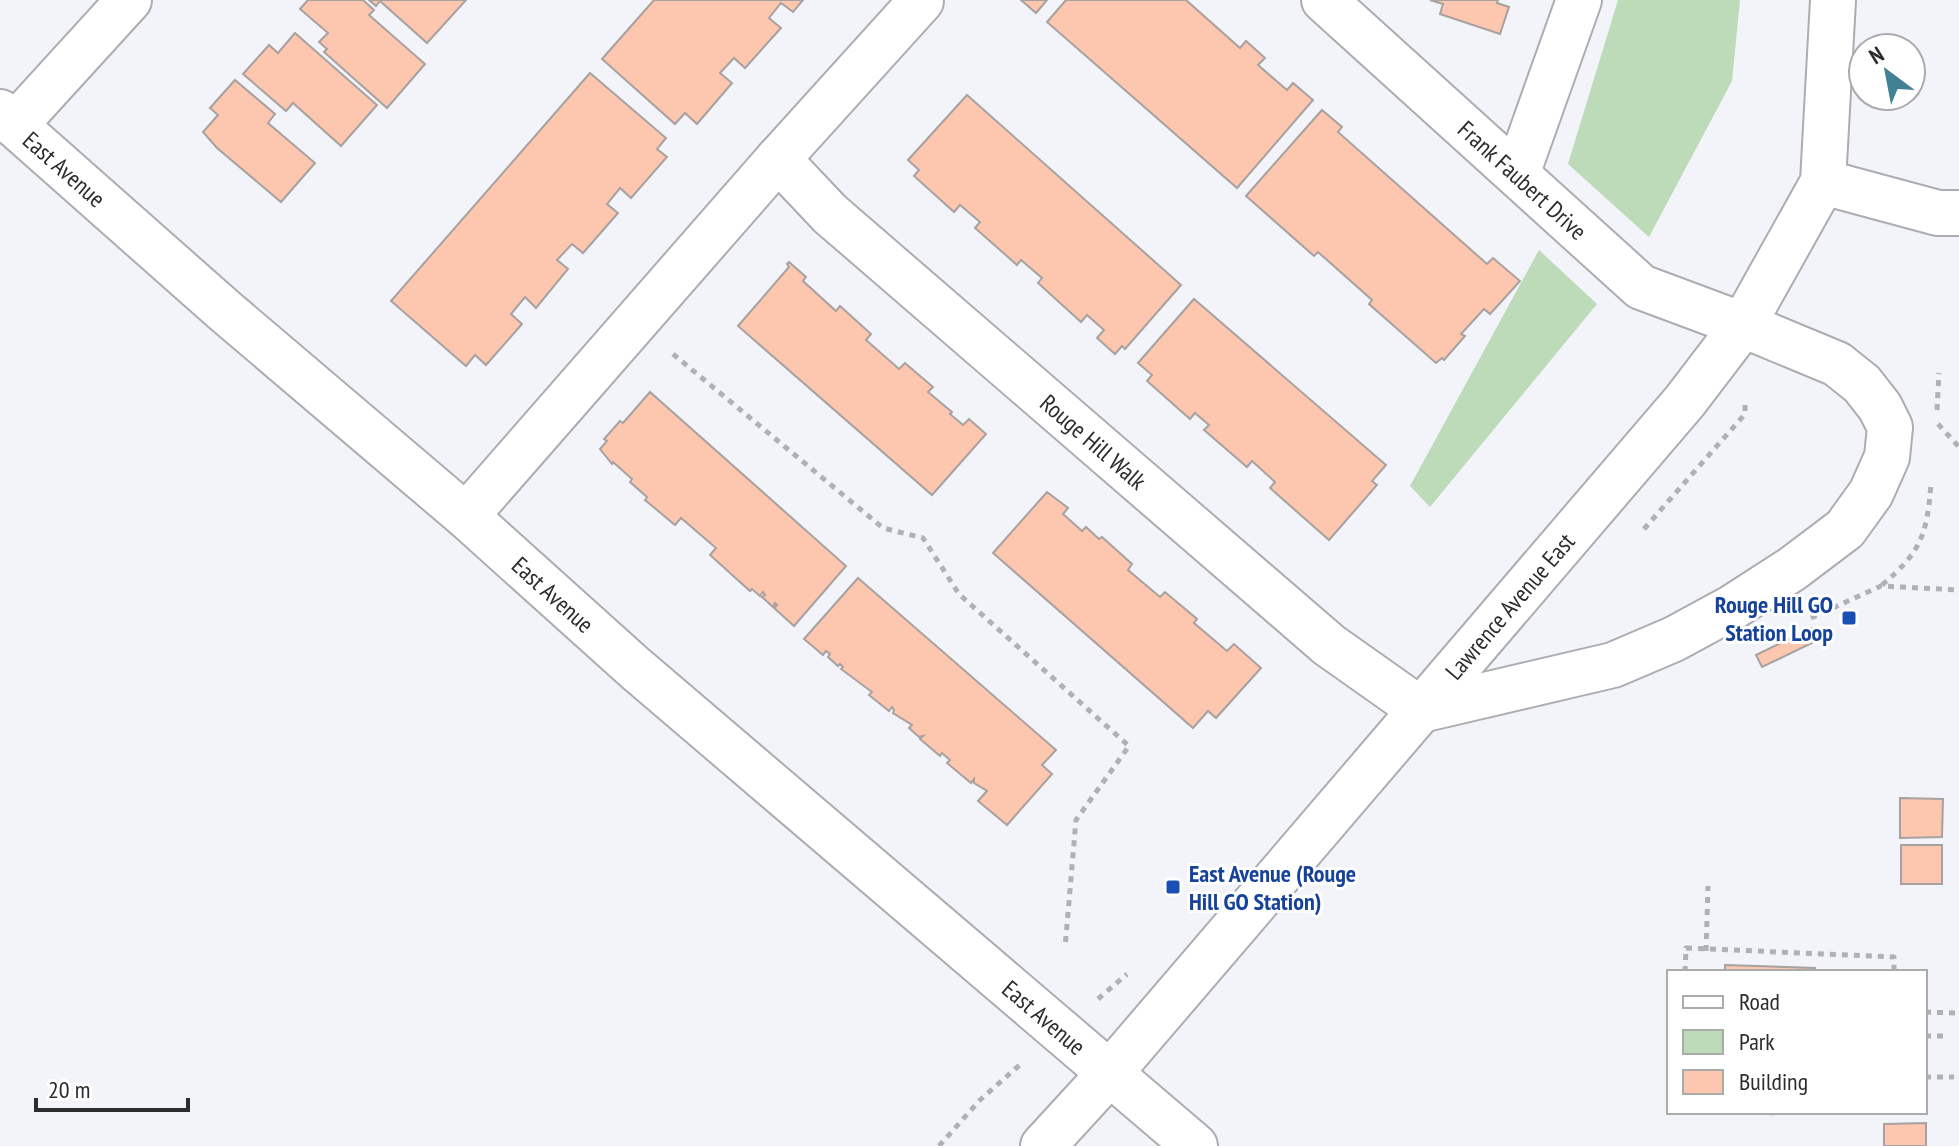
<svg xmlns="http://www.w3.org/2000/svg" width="1959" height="1146" viewBox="0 0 1959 1146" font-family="'PT Sans Narrow',sans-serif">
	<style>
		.green { fill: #bddbb8 }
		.building { fill: #fdc6af; stroke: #a7a19f; stroke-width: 2 }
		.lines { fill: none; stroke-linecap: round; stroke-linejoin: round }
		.minor-casing { stroke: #abadb2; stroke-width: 48 }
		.major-casing { stroke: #abadb2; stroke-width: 48 }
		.path { stroke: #afb1b6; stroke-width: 5; stroke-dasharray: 6 6; stroke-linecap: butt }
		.minor { stroke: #fff; stroke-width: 44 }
		.major { stroke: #fff; stroke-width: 44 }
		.transit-dot { fill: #1a4fb4; stroke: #fff; stroke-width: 3 }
		.labels { text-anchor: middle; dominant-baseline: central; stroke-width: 6; stroke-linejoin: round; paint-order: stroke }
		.street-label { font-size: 24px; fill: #2b2c2e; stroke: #fff }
		.transit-label { font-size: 24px; font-weight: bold; fill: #164399; stroke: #fff; text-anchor: end }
	</style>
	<rect width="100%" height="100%" fill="#f2f4fa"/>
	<g class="green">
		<path d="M 1618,0 L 1740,0 L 1732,81 L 1649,237 L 1568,164 Z"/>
		<path d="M 1539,250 L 1597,304 L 1430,507 L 1410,486 Z"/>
	</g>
	<g class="building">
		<path d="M 308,0 L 363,0 L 374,10 L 369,15 L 425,64 L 387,108 L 324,52 L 327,49 L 319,42 L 328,33 L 300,9 Z"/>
		<path d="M 369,0 L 466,0 L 427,43 L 380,1 L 376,6 Z"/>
		<path d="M 654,0 L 803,0 L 793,12 L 781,3 L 769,18 L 781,28 L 745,68 L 734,58 L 720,73 L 732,83 L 697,124 L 685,113 L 675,124 L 602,59 Z"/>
		<path d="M 1021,0 L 1047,0 L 1036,13 Z"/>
		<path d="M 1066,0 L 1186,0 L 1240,48 L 1246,41 L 1265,58 L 1258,65 L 1287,90 L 1293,83 L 1313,100 L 1237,188 L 1047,22 Z"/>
		<path d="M 1430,0 L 1498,0 L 1497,3 L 1509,7 L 1500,34 L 1440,14 L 1443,4 Z"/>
		<path d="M 295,33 L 377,105 L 341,146 L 293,103 L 286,111 L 243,74 L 269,45 L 278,53 Z"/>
		<path d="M 590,73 L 666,138 L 657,149 L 667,157 L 631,198 L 620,188 L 607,204 L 618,213 L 583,253 L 572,244 L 557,260 L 568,269 L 536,308 L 525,297 L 511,314 L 522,324 L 486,365 L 475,355 L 466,366 L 391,301 Z"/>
		<path d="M 235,80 L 275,114 L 268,123 L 315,163 L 281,202 L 217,148 L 203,132 L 218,115 L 210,108 Z"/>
		<path d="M 967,95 L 1181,285 L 1125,349 L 1122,346 L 1115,354 L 1097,338 L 1104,330 L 1087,315 L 1081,322 L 1038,283 L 1042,278 L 1021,260 L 1017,265 L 975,228 L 980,222 L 960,205 L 954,212 L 914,176 L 919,170 L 908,160 Z"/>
		<path d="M 1322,110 L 1342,127 L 1338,132 L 1487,264 L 1493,258 L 1520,281 L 1490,314 L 1484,309 L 1461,334 L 1465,336 L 1444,360 L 1442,358 L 1436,363 L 1369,304 L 1372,300 L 1318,252 L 1314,256 L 1246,196 Z"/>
		<path d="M 789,262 L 806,277 L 803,281 L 836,311 L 840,306 L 871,334 L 866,340 L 899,369 L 905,363 L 933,387 L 928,392 L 952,412 L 950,414 L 963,425 L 969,419 L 986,434 L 932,495 L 738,326 L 789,267 L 787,264 Z"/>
		<path d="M 1194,299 L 1386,465 L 1372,481 L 1377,485 L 1329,540 L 1270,488 L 1275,482 L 1252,461 L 1247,467 L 1204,430 L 1209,425 L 1195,413 L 1190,419 L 1147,381 L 1152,375 L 1138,363 Z"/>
		<path d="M 650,392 L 846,566 L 794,626 L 774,608 L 777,605 L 775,603 L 773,607 L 762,597 L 765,595 L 763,592 L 760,596 L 752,589 L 750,591 L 710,555 L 716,548 L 681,518 L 675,525 L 645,500 L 647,497 L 630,482 L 632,479 L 613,462 L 612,464 L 600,449 L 607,441 L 604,439 L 620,421 L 623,423 Z"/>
		<path d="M 1047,492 L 1068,508 L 1063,514 L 1082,531 L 1086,527 L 1099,539 L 1102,537 L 1132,564 L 1128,570 L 1160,597 L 1165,592 L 1197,619 L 1194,623 L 1227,651 L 1234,644 L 1261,668 L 1216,718 L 1208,711 L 1193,728 L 993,553 Z"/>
		<path d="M 858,578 L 1056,750 L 1042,765 L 1052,774 L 1007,825 L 978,801 L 987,791 L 974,783 L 974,779 L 971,783 L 947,763 L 950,760 L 942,753 L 940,756 L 920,739 L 923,736 L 919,737 L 909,728 L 912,725 L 893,713 L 894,710 L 892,707 L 889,711 L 869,695 L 872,692 L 841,669 L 843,667 L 840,664 L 838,666 L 828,657 L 830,654 L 826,651 L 823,655 L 804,639 Z"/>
		<path d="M 1812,628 L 1818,640 L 1762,667 L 1756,655 Z"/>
		<path d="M 1900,798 L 1943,799 L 1942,837 L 1900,838 Z"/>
		<rect x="1901" y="845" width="41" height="39"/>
		<path d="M 1725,965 L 1815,968 L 1815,972 L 1725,972 Z"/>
		<path d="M 1926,1123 L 1926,1146 L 1884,1146 L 1884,1124 Z"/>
	</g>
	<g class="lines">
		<g class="minor-casing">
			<g id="minor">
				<path id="s1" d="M 1324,0 L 1641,287 L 1743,325 L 1837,364 L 1862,384 L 1880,407 L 1890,427 L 1887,457 L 1871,493 L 1845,529 L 1792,569 L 1733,607 L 1674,639 L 1613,665 L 1421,710"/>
				<path id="s2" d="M 0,112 L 225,311 L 466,516 L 635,668 L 1195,1146"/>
				<path d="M 15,125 L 129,0"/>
				<path id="s3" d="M 778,159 L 830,214 L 1329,645 L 1421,710"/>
				<path d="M 1517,174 L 1579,0"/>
				<path d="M 1823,182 L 1938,213 L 1959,213"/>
				<path d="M 466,516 L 778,159 L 921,1"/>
				<path id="s4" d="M 1109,1074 L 1685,401 L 1743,325 L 1823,182 L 1833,0"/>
			</g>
		</g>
		<g class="major-casing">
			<path id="major" d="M 1043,1146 L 1109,1074"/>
		</g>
		<g class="path">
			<path d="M 673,354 L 883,528 L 923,538 L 959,594 L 1129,746 L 1076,820 L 1065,948"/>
			<path d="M 1937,410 L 1939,373"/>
			<path d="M 1938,424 L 1959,447"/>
			<path d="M 1644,529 L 1745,414 L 1745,405"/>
			<path d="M 1882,585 C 1921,552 1927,535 1931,484"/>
			<path d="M 1811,618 L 1881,586 L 1959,590"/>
			<path d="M 1706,951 L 1708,886"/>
			<path d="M 1685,972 L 1686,948 L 1894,957 L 1894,972"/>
			<path d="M 1098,999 L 1127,974"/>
			<path d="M 1925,1012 L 1955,1013"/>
			<path d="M 1925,1036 L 1946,1036"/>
			<path d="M 1925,1077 L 1954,1077"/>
			<path d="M 1770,1115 L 1771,1112"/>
			<path d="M 939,1146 L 980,1100 L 1023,1062"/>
		</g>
		<use href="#minor" class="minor"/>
		<use href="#major" class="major"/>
	</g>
	<g class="transit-dot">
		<rect x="1841" y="610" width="16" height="16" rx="4"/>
		<rect x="1165" y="879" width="16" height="16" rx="4"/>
	</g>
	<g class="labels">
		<g class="street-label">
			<text stroke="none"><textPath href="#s2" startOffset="86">East Avenue</textPath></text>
			<text stroke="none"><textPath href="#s1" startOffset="268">Frank Faubert Drive</textPath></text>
			<text stroke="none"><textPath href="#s3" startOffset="424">Rouge Hill Walk</textPath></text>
			<text stroke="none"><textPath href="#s2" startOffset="734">East Avenue</textPath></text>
			<text stroke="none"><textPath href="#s4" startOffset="616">Lawrence Avenue East</textPath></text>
			<text stroke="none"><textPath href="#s2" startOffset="1382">East Avenue</textPath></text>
		</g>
		<g class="transit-label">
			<text x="1833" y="604">Rouge Hill GO<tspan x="1833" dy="28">Station Loop</tspan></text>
			<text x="1189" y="873" text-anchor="start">East Avenue (Rouge<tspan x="1189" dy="28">Hill GO Station)</tspan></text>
		</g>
	</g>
	<rect x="1667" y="970" width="260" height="144" fill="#ffffff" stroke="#aaabab" stroke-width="2"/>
	<rect x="1683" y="996" width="40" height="12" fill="#ffffff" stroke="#aaabab" stroke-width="2"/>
	<text x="1739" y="1010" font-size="24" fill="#2b2c2e">Road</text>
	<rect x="1683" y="1030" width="40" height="24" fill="#bddbb8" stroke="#aaabab" stroke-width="2"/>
	<text x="1739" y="1050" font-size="24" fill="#2b2c2e">Park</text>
	<rect x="1683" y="1070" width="40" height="24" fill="#fdc6af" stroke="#aaabab" stroke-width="2"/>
	<text x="1739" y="1090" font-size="24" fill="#2b2c2e">Building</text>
	<g transform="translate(1887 72) rotate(328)"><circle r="38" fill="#ffffff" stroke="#aaabab" stroke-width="2"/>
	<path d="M0-6L14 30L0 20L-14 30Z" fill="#408194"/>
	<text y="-12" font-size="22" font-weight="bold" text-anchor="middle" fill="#2b2c2e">N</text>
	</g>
	<path d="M36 1098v12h152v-12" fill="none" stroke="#2b2c2e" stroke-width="4"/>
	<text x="48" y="1098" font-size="24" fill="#2b2c2e" stroke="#ffffff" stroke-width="6" paint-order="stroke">20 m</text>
</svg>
